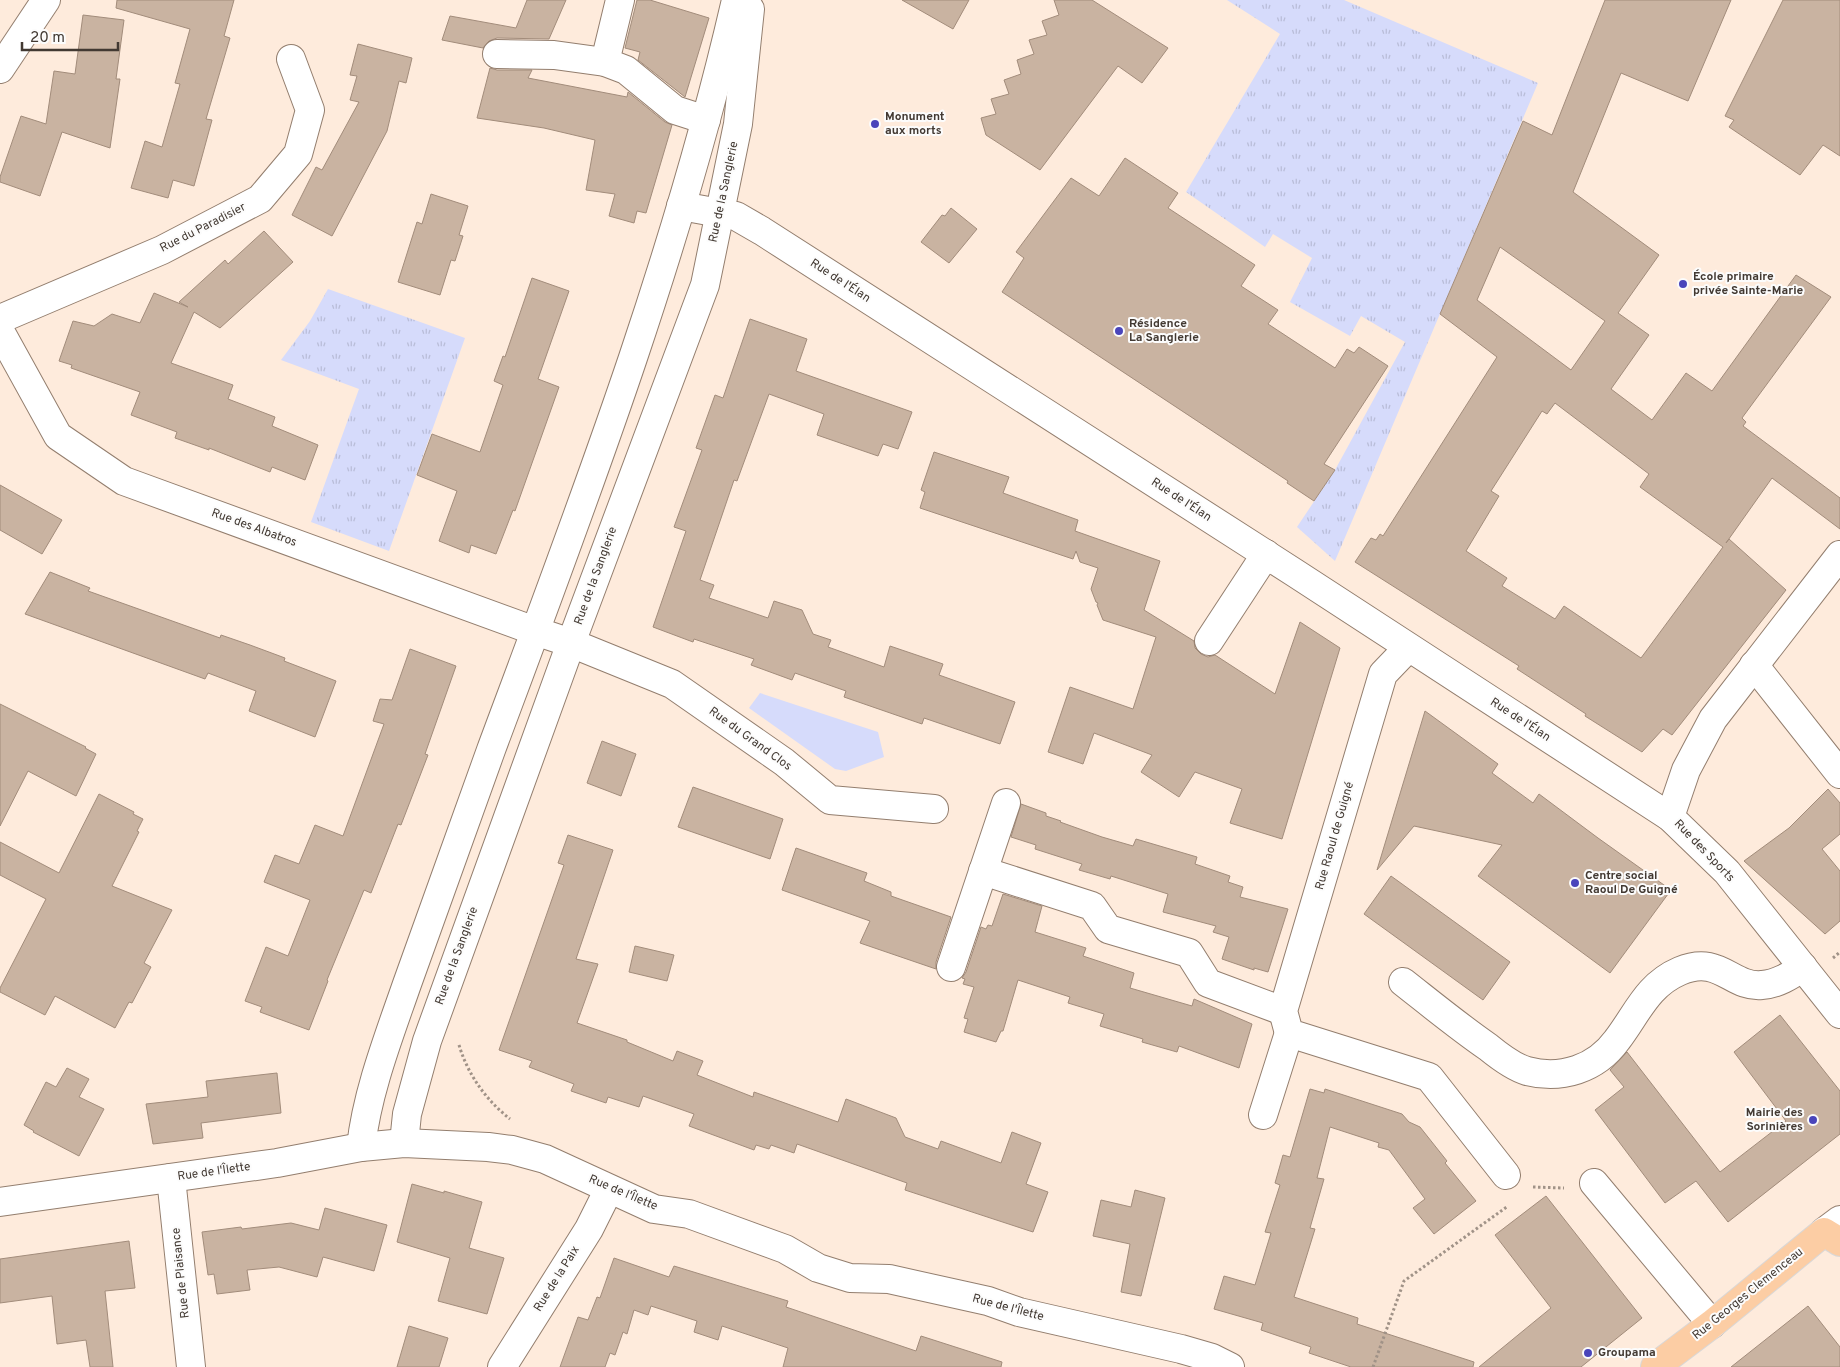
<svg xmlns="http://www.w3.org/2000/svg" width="1840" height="1367" viewBox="0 0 1840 1367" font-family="Overpass,sans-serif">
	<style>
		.grass { fill: #d6dbfb }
		.park { fill: url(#park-tufts) }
		.building { fill: #c9b3a1; stroke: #a28c7b; fill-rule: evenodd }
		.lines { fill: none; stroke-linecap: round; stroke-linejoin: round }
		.minor-casing { stroke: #937e6e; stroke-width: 30 }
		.major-casing { stroke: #d9d7d6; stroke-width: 30 }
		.path { stroke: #a09287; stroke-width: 3; stroke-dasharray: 2.5 2.5; stroke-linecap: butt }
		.minor { stroke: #fff; stroke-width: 28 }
		.major { stroke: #fccda4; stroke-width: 28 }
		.poi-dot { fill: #4a45bb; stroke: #fcfcfc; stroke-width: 2 }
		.labels { text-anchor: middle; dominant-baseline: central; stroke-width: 4; stroke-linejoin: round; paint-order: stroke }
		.poi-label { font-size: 12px; font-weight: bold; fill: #423932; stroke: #fcfcfc; text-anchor: start }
		.street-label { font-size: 12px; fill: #423932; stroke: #fcfcfc }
	</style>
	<defs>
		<pattern id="park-tufts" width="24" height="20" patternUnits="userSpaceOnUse" patternTransform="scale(1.25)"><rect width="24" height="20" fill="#d6dbfb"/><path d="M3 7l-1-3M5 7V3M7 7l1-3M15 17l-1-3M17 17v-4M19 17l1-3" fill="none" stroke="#b9bdd8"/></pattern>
	</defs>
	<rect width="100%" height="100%" fill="#feebdc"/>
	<path class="grass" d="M 760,693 L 878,732 L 884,757 L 846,771 L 835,769 L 749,708 Z"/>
	<g class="park">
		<path d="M 1227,0 L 1344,0 L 1538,83 L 1335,561 L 1297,527 L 1335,470 L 1405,342 L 1361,316 L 1350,336 L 1290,302 L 1312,258 L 1273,234 L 1265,247 L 1186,192 L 1280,34 Z"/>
		<path d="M 328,289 L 465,338 L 389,551 L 311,522 L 359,389 L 281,360 L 310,321 Z"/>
	</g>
	<g class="building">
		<path d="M 117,0 L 234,0 L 224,36 L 230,38 L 206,119 L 212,120 L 194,186 L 173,180 L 168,198 L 131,188 L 145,141 L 162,147 L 180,84 L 175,83 L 190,29 L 116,8 Z"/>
		<path d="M 527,0 L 566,0 L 549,39 L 497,38 L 489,41 L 483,48 L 442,40 L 450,16 L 516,28 Z"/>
		<path d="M 637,0 L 650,0 L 709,18 L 685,97 L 638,60 L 640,52 L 625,48 Z"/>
		<path d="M 902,0 L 969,0 L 953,29 Z"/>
		<path d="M 1054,0 L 1092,0 L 1168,48 L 1142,83 L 1118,66 L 1040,170 L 986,135 L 981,118 L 996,114 L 991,99 L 1009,94 L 1004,80 L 1021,74 L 1017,60 L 1034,54 L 1029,40 L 1047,35 L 1042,21 L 1059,15 Z"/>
		<path d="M 1605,0 L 1731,0 L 1688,101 L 1621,73 L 1573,192 L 1659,255 L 1618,313 L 1649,335 L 1611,389 L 1652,420 L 1686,373 L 1712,391 L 1796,275 L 1831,297 L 1742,418 L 1746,422 L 1743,426 L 1840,498 L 1840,529 L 1772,478 L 1726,543 L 1729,539 L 1786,590 L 1672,735 L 1663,729 L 1642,752 L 1585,716 L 1586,714 L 1517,669 L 1519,666 L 1355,562 L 1371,538 L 1376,540 L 1380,534 L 1383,536 L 1497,357 L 1440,314 L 1523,121 L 1552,135 ZM 1500,247 L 1605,321 L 1571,370 L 1477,300 ZM 1555,403 L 1649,474 L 1640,487 L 1723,547 L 1641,658 L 1564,606 L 1555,619 L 1502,586 L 1507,578 L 1466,551 L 1499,496 L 1491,491 L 1542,411 L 1547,414 Z"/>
		<path d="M 1783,0 L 1840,0 L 1840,156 L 1823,145 L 1800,175 L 1729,127 L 1734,120 L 1725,116 Z"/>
		<path d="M 83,15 L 124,20 L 116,79 L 120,79 L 110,148 L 62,132 L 40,196 L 0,182 L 0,177 L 21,116 L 46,124 L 54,71 L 75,74 Z"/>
		<path d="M 358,44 L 412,58 L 406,83 L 399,81 L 387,131 L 332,236 L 292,215 L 316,167 L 322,170 L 359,102 L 350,100 L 357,76 L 350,75 Z"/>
		<path d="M 490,68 L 497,70 L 532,70 L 528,78 L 627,97 L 628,92 L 665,122 L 672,125 L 646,213 L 637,211 L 634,223 L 609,216 L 615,194 L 586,190 L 595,140 L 544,128 L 477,118 Z"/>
		<path d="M 1125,158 L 1178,193 L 1168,208 L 1255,265 L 1241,286 L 1278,310 L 1268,324 L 1335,368 L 1347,349 L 1354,353 L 1359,347 L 1388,366 L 1324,464 L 1335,470 L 1314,501 L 1287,483 L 1288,481 L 1002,292 L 1024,258 L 1016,252 L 1071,178 L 1099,196 Z"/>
		<path d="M 431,194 L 468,206 L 459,235 L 463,236 L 455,261 L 451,260 L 440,295 L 398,282 L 417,222 L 422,224 Z"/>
		<path d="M 951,208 L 977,229 L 949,263 L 921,242 L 942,215 L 945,216 Z"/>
		<path d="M 264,231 L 293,262 L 220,328 L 194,312 L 171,363 L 233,385 L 228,399 L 275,417 L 272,426 L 318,445 L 305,480 L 272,467 L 270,472 L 209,448 L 209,450 L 175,438 L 177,432 L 131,415 L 140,392 L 71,368 L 72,365 L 59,361 L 73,321 L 94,326 L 112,314 L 140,323 L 154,293 L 188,307 L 179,302 L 225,260 L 228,264 Z"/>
		<path d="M 532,278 L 569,291 L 538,379 L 559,387 L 515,511 L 513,510 L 496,554 L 471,545 L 469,553 L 439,541 L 457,491 L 417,475 L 432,434 L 480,452 L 503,385 L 494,381 L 503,356 L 505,357 Z"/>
		<path d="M 750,319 L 807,339 L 796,371 L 912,412 L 898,449 L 883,444 L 878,456 L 817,435 L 824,414 L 769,394 L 737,481 L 734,480 L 700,580 L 714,585 L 709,598 L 768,618 L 774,601 L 802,610 L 813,634 L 831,640 L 828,647 L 884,667 L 890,646 L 943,664 L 939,675 L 1015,702 L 1000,744 L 924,718 L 922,724 L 844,697 L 846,691 L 795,673 L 792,680 L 751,665 L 754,659 L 694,639 L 693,642 L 653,627 L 686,531 L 674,527 L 702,450 L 696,448 L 715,395 L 723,398 Z"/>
		<path d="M 934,452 L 1009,477 L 1003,493 L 1078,520 L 1075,531 L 1160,561 L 1144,610 L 1194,641 L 1195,648 L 1201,654 L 1208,657 L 1215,655 L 1275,694 L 1300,622 L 1340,648 L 1282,839 L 1230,823 L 1242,789 L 1195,772 L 1179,797 L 1141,772 L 1152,755 L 1094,733 L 1083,764 L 1048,752 L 1070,687 L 1133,709 L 1156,637 L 1103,620 L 1097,605 L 1098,603 L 1096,602 L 1091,589 L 1098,568 L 1080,562 L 1076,551 L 1073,559 L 920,508 L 925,492 L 921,490 Z"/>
		<path d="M 0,485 L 62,520 L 42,554 L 0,530 Z"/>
		<path d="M 50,572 L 90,588 L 88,591 L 220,638 L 221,635 L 250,645 L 285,658 L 284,661 L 336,681 L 315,737 L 249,711 L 256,691 L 208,673 L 205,679 L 25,614 Z"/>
		<path d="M 410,649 L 456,666 L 425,754 L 428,755 L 401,825 L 398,824 L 371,893 L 364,890 L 327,980 L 328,981 L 309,1030 L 260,1012 L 262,1007 L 245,1001 L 266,947 L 288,956 L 310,900 L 264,882 L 275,855 L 299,864 L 315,825 L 343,836 L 384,724 L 373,721 L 380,699 L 392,700 Z"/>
		<path d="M 0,704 L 86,747 L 85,748 L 96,754 L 76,796 L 28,771 L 0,826 Z"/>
		<path d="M 1425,711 L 1498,764 L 1492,773 L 1533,803 L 1539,794 L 1598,838 L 1671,890 L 1610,973 L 1478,876 L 1502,845 L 1414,826 L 1377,870 Z"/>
		<path d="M 602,741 L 636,754 L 621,796 L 587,783 Z"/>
		<path d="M 693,787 L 783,819 L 770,859 L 678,827 Z"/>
		<path d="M 1828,789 L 1840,803 L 1840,834 L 1822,849 L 1840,871 L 1840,921 L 1825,934 L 1744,861 L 1789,828 Z"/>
		<path d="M 99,794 L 134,812 L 133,814 L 143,819 L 137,831 L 139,832 L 112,886 L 172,910 L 144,963 L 151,967 L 132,1003 L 129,1002 L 115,1028 L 55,996 L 45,1015 L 0,992 L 0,988 L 46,899 L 0,875 L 0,842 L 59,873 Z"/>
		<path d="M 1021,804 L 1046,813 L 1046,816 L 1061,821 L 1060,822 L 1102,837 L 1133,846 L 1136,839 L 1197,857 L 1195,864 L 1230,876 L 1228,882 L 1243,887 L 1240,897 L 1288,909 L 1268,972 L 1254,968 L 1254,970 L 1222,959 L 1229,937 L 1213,932 L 1216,926 L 1163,912 L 1168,894 L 1111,876 L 1110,879 L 1079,870 L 1082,864 L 1035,849 L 1036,845 L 1011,837 Z"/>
		<path d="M 568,835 L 613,850 L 576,959 L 598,964 L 577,1023 L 627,1040 L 627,1042 L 673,1061 L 677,1051 L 703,1061 L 697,1075 L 753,1097 L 754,1092 L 838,1122 L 846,1099 L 896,1118 L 905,1137 L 938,1149 L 941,1141 L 1001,1163 L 1012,1132 L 1041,1143 L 1026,1184 L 1048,1192 L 1033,1232 L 905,1190 L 907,1183 L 797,1144 L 794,1153 L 771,1145 L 769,1149 L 756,1145 L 754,1150 L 689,1126 L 694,1114 L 643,1096 L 639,1107 L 608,1097 L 606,1103 L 571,1091 L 574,1084 L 529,1067 L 532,1061 L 499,1050 L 564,865 L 558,863 Z"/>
		<path d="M 796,848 L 867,873 L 864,881 L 891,892 L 891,896 L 951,917 L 936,962 L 936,969 L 860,943 L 870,921 L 782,890 Z"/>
		<path d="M 1391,876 L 1510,962 L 1483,1000 L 1364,914 Z"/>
		<path d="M 1003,894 L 1042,906 L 1035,932 L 1086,948 L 1083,956 L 1134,973 L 1130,988 L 1192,1006 L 1194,999 L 1252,1024 L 1239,1068 L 1179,1046 L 1177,1052 L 1142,1042 L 1143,1039 L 1100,1026 L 1104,1014 L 1068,1003 L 1070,997 L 1018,980 L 1003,1031 L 1001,1031 L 996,1042 L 964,1032 L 968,1019 L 964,1018 L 974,987 L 963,984 L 965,979 L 962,978 L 966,972 L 981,927 L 986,929 L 988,925 L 992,926 Z"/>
		<path d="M 635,946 L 674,955 L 667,981 L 629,972 Z"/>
		<path d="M 1780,1015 L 1840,1091 L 1840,1134 L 1728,1222 L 1696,1181 L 1665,1203 L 1595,1110 L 1624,1087 L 1610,1070 L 1627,1052 L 1720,1172 L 1786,1121 L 1734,1052 Z"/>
		<path d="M 67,1068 L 89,1079 L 79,1097 L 104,1109 L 79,1156 L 33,1132 L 34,1131 L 24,1125 L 46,1082 L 56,1087 Z"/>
		<path d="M 277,1073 L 281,1113 L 201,1123 L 203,1138 L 153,1144 L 146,1104 L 208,1097 L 206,1081 Z"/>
		<path d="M 1310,1089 L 1324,1093 L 1325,1089 L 1402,1114 L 1409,1122 L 1420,1127 L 1447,1161 L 1445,1163 L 1476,1201 L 1434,1234 L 1413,1208 L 1425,1199 L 1389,1150 L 1378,1147 L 1379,1143 L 1330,1127 L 1317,1178 L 1324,1179 L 1310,1228 L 1315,1229 L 1294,1297 L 1358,1318 L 1357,1324 L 1474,1362 L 1473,1367 L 1351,1367 L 1309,1353 L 1311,1347 L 1261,1330 L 1263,1323 L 1214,1309 L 1224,1276 L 1255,1285 L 1271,1233 L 1265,1232 L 1280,1185 L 1275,1183 L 1283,1155 L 1290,1157 Z"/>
		<path d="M 412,1184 L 444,1193 L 444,1191 L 482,1202 L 469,1248 L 504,1258 L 487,1314 L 438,1301 L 450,1258 L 397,1242 Z"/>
		<path d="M 1135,1190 L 1165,1198 L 1141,1296 L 1121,1292 L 1130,1244 L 1093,1236 L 1101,1200 L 1131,1207 Z"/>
		<path d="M 1546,1196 L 1642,1318 L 1581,1367 L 1479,1367 L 1551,1308 L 1495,1235 Z"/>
		<path d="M 325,1208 L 387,1225 L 374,1271 L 323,1257 L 317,1277 L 279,1267 L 247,1270 L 250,1290 L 217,1294 L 214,1274 L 208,1275 L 202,1232 L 241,1227 L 242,1229 L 291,1223 L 319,1230 Z"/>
		<path d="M 129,1241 L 135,1288 L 105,1291 L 113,1367 L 90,1367 L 86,1340 L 57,1344 L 52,1296 L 0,1303 L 0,1259 Z"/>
		<path d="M 614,1258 L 669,1277 L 674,1266 L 788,1301 L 786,1307 L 916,1351 L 921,1336 L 1002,1362 L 1001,1367 L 783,1367 L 788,1348 L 722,1326 L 718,1340 L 694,1332 L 697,1321 L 651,1306 L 648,1315 L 634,1310 L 627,1334 L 623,1332 L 615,1355 L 610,1353 L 605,1367 L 560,1367 L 578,1317 L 588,1320 L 597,1297 L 600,1298 Z"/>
		<path d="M 1808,1306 L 1840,1347 L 1840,1367 L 1731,1367 Z"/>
		<path d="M 409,1326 L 448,1338 L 439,1367 L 397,1367 Z"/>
	</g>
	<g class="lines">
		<g class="minor-casing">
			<g id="minor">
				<path d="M 497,54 L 554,55 L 605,62 L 626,70 L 675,110 L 706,120"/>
				<path d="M 605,62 L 620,0"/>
				<path d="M 0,69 L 46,0"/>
				<path d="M 681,206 L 736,216 L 762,231 L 1295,573 L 1670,817 L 1727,872 L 1840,1014"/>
				<path d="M 0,319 L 162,250 L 260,199 L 298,154 L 310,110 L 291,59"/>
				<path d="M 0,331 L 58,436 L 124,481 L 535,631 L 571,643 L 672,684 L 784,762 L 830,800 L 934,809"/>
				<path d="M 1209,641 L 1266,554"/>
				<path d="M 1408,648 L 1383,674 L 1283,1011 L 1289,1033 L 1429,1077 L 1506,1175"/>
				<path d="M 1754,665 L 1840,774"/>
				<path d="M 1670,817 L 1686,770 L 1713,719 L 1840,555"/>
				<path d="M 983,871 L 1092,906 L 1108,929 L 1189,953 L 1208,983 L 1283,1011"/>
				<path d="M 951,967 L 1006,803"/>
				<path d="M 1403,982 C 1431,1004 1459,1027 1488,1047 C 1499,1056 1513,1067 1527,1071 C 1561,1080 1596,1069 1617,1040 C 1637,1014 1647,985 1680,971 C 1720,954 1731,988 1762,985 C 1778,984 1791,975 1803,967"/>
				<path d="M 1263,1115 L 1289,1033"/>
				<path d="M 404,1143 L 407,1114 L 427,1041 L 571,643 L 705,285 L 738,124 L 750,9"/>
				<path d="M 361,1147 C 367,1092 389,1036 407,984 C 435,906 463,828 491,750 C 583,503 677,257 736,0"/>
				<path d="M 171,1178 L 191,1367"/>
				<path d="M 1594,1183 L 1712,1324"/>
				<path d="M 0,1202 L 277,1163 L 361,1147 L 404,1143 L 488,1147 L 512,1150 L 545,1159 L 654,1209 L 689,1214 L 785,1249 L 818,1268 L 850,1278 L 889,1279 L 988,1301 L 1019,1312 L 1181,1349 L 1212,1358 L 1230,1367"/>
				<path d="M 1824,1232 L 1840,1220"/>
				<path d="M 502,1367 L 589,1229 L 609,1189"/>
			</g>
		</g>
		<g class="major-casing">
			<path id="major" d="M 1655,1367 L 1712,1324 L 1824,1232 L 1840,1242"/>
		</g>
		<g class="path">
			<path d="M 1833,958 L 1840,952"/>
			<path d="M 459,1045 C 468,1075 486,1100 510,1119"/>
			<path d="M 1533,1187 L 1564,1188"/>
			<path d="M 1373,1367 L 1404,1281 L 1508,1206"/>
		</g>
		<use href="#minor" class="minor"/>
		<use href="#major" class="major"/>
	</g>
	<g class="poi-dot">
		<circle cx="875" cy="124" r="5"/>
		<circle cx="1683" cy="284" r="5"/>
		<circle cx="1119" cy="331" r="5"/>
		<circle cx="1575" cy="883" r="5"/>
		<circle cx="1813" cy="1120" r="5"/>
		<circle cx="1588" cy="1353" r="5"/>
	</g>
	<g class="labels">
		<g class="poi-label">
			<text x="885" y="117">Monument<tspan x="885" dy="14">aux morts</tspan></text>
			<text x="1693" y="277">École primaire<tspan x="1693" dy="14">privée Sainte-Marie</tspan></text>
			<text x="1129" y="324">Résidence<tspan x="1129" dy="14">La Sanglerie</tspan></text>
			<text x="1585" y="876">Centre social<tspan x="1585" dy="14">Raoul De Guigné</tspan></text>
			<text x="1803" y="1113" text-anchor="end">Mairie des<tspan x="1803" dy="14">Sorinières</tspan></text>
			<text x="1598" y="1353">Groupama</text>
		</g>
		<g class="street-label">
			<text transform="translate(724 192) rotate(-78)">Rue de la Sanglerie</text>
			<text transform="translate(203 228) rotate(-27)">Rue du Paradisier</text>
			<text transform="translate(840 281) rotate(33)">Rue de l'Élan</text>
			<text transform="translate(1181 500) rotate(33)">Rue de l'Élan</text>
			<text transform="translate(254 528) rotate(20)">Rue des Albatros</text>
			<text transform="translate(596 576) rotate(-70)">Rue de la Sanglerie</text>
			<text transform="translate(1520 720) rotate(33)">Rue de l'Élan</text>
			<text transform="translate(750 739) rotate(36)">Rue du Grand Clos</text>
			<text transform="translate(1335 836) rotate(-74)">Rue Raoul de Guigné</text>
			<text transform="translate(1704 851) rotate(46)">Rue des Sports</text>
			<text transform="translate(457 956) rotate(-70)">Rue de la Sanglerie</text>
			<text transform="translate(214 1172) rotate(-8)">Rue de l'Îlette</text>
			<text transform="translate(623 1193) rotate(23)">Rue de l'Îlette</text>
			<text transform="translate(181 1273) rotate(-96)">Rue de Plaisance</text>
			<text transform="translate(557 1279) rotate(-58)">Rue de la Paix</text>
			<text transform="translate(1748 1294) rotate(-39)">Rue Georges Clemenceau</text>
			<text transform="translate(1008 1308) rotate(15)">Rue de l'Îlette</text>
		</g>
	</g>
	<path d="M22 42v8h96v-8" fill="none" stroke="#423932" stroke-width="2.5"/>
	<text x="30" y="42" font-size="15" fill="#423932" stroke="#fcfcfc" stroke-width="4" paint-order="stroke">20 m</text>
</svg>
